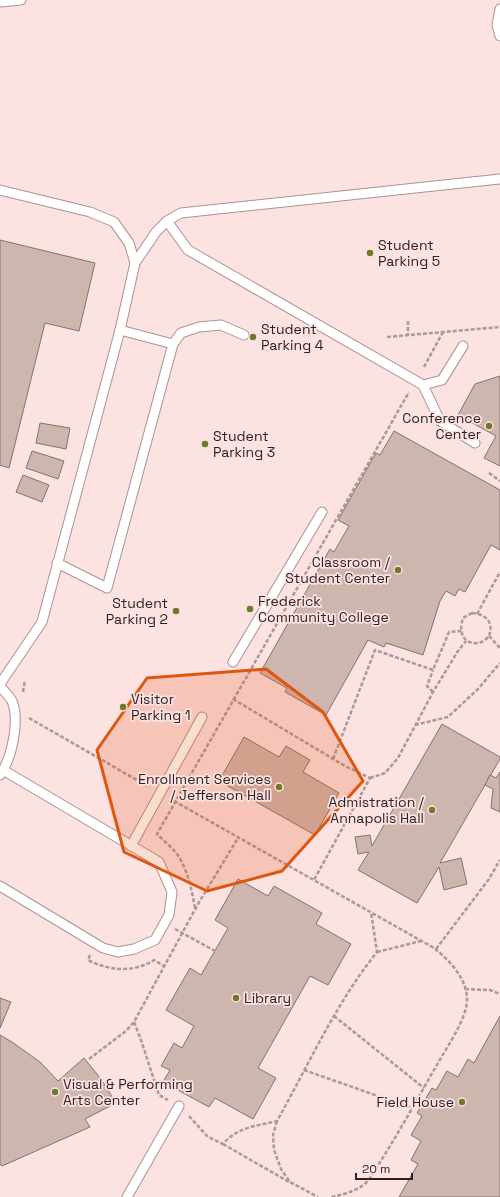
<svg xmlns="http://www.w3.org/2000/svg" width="500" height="1197" viewBox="0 0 500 1197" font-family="'Space Grotesk',sans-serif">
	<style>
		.building { fill: #ceb5ae; stroke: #87716a }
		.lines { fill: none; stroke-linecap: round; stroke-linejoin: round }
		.service-casing { stroke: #ab9293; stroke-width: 11 }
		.path { stroke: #ac9898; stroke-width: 2.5; stroke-dasharray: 4 2; stroke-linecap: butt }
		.service { stroke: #fff; stroke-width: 9 }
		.marked { fill: #df560d; fill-opacity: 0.2; stroke: #df560d; stroke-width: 3; stroke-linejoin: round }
		.poi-dot { fill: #6c7b29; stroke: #fde2e2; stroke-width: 1.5 }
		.labels { text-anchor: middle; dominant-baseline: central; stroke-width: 3.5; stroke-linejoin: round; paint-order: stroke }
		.poi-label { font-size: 14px; fill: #2c2222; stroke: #fde2e2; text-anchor: start }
	</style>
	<rect width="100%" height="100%" fill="#fde2e2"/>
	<g class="building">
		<path d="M 0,240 L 95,263 L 79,331 L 45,323 L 9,468 L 0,465 Z"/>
		<path d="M 500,376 L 500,466 L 484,458 L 496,436 L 458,415 L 475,384 Z"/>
		<path d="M 40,423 L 70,428 L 66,449 L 36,443 Z"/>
		<path d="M 394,431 L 500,490 L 500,550 L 491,545 L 465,592 L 459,589 L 455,596 L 446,591 L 440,601 L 423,655 L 386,643 L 384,647 L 368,640 L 326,715 L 285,692 L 287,688 L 260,673 L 330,549 L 334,552 L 349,526 L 338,520 L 376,453 L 380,455 Z"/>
		<path d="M 32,451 L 64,461 L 58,479 L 26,468 Z"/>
		<path d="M 23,475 L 49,485 L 42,502 L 16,492 Z"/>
		<path d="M 442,724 L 500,757 L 500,759 L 440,863 L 461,858 L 467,884 L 444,890 L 439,867 L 417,903 L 358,870 L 369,852 L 358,854 L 355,837 L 370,835 L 372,846 Z"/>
		<path d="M 244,737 L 279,757 L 286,746 L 310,760 L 303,772 L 339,793 L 315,835 L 219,781 Z"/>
		<path d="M 500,772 L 500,812 L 491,808 L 493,789 L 485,785 L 490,775 L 496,778 Z"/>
		<path d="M 238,879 L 268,896 L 274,886 L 322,913 L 316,924 L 351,944 L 328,985 L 310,976 L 258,1068 L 276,1078 L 253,1119 L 215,1098 L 209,1107 L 163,1082 L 170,1070 L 161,1066 L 174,1043 L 182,1048 L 194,1026 L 166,1010 L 190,968 L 201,975 L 228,928 L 215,920 Z"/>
		<path d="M 0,998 L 11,1002 L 0,1028 Z"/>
		<path d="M 500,1016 L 500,1197 L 399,1197 L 418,1164 L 411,1160 L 421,1141 L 411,1135 L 422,1116 L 417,1113 L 432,1088 L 436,1090 L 447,1071 L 458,1077 L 468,1059 L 474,1063 Z"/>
		<path d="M 0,1035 L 12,1042 L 40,1062 L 58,1081 L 84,1058 L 101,1079 L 116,1103 L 85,1119 L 90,1127 L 2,1166 L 0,1164 Z"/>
	</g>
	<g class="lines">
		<g class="service-casing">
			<g id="service">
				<path d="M 0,2 L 21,0"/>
				<path d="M 500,9 L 497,25 L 500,36"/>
				<path d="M 0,190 L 90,212 L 114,222 L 129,243 L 135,263"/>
				<path d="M 167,221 L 188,250 L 423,385 L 440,421 L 475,443"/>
				<path d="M 120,330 L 173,344"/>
				<path d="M 423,385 L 442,380 L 463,346"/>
				<path d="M 57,563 L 107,588 L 173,344 L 181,333 L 199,327 L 221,325 L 244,335"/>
				<path d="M 233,662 L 322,512"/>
				<path d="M 0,684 L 42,622 L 120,330 L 135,263 L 156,232 L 167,221 L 181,213 L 500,179"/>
				<path d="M 0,686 C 4,691 9,696 12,701 C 20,720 12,758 0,775"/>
				<path d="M 131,846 L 202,717"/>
				<path d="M 0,886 L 103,948 L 118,952 L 134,949 L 155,940 L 169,915 L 172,892 L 159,862 L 3,770"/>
				<path d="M 127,1197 L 179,1106"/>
			</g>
		</g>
		<g class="path">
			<path d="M 408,321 L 408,335"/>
			<path d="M 387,337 L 500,327"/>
			<path d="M 424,367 L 443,332"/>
			<path d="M 489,473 L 500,481"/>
			<path d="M 472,613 C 480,614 487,616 490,624 C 496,649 452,652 463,618 Z"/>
			<path d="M 477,614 L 500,572"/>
			<path d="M 489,636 L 500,648"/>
			<path d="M 23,692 L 25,680"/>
			<path d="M 433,692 L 427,686 L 433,670"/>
			<path d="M 233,699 L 345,766 L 370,778 L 314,880"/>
			<path d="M 29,718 L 149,787"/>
			<path d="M 415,725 L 448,717 L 478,689 L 500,663"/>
			<path d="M 333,759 L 375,650 L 433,670 L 449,632 L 461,631"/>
			<path d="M 370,778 L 385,773 L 398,758 L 433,692 L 458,651 L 466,641"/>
			<path d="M 174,801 L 434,948 C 449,960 467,978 467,1000 C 467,1018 447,1047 438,1063 C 415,1103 393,1143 368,1181 C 357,1191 346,1194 331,1197"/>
			<path d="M 195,908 C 192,891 188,872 179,857 C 173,848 164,841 157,834 L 409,392"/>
			<path d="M 175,929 L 215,951"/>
			<path d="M 436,949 L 489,879 L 500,860"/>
			<path d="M 377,952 L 421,941"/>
			<path d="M 90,955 L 88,960 C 110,971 133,973 154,960 L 164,966"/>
			<path d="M 465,989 L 490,990 L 500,994"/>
			<path d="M 334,1016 L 424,1088"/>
			<path d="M 134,1022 L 141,1040 L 159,1095 L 168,1100"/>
			<path d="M 89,1059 L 126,1031 L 134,1022 L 198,904 L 238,838"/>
			<path d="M 304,1070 L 412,1108"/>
			<path d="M 189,1116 L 208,1137 L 223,1144 C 237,1127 257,1126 277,1121 C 309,1064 336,1003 377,952 L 371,912"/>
			<path d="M 277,1121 L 273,1135 L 274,1150 L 281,1169 L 290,1182 L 318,1197"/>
			<path d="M 223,1144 L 289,1182"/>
		</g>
		<use href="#service" class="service"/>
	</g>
	<path class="marked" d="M 266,669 L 323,712 L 363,781 L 282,871 L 207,891 L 124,852 L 97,750 L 147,678 Z"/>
	<g class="poi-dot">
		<circle cx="370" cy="253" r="4"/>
		<circle cx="253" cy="337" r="4"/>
		<circle cx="489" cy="426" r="4"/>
		<circle cx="205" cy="444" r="4"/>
		<circle cx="398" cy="570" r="4"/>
		<circle cx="250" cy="609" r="4"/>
		<circle cx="176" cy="611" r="4"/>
		<circle cx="123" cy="707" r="4"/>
		<circle cx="279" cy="787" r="4"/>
		<circle cx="432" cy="810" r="4"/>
		<circle cx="236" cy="998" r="4"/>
		<circle cx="55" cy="1092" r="4"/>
		<circle cx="462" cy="1102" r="4"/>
	</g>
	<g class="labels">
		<g class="poi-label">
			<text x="378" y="245">Student<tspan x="378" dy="16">Parking 5</tspan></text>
			<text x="261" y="329">Student<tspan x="261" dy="16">Parking 4</tspan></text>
			<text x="481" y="418" text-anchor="end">Conference<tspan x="481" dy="16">Center</tspan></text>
			<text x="213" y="436">Student<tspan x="213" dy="16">Parking 3</tspan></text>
			<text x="390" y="562" text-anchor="end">Classroom /<tspan x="390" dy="16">Student Center</tspan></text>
			<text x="258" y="601">Frederick<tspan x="258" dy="16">Community College</tspan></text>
			<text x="168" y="603" text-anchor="end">Student<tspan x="168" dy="16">Parking 2</tspan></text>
			<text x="131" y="699">Visitor<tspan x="131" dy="16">Parking 1</tspan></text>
			<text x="271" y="779" text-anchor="end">Enrollment Services<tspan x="271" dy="16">/ Jefferson Hall</tspan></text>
			<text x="424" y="802" text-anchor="end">Admistration /<tspan x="424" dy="16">Annapolis Hall</tspan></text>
			<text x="244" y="998">Library</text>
			<text x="63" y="1084">Visual &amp; Performing<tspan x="63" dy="16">Arts Center</tspan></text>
			<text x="454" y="1102" text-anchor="end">Field House</text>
		</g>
	</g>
	<path d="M356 1173v6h56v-6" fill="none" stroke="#2c2222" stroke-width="2"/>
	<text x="362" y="1173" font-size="12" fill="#2c2222" stroke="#fde2e2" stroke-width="3" paint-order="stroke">20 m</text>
</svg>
